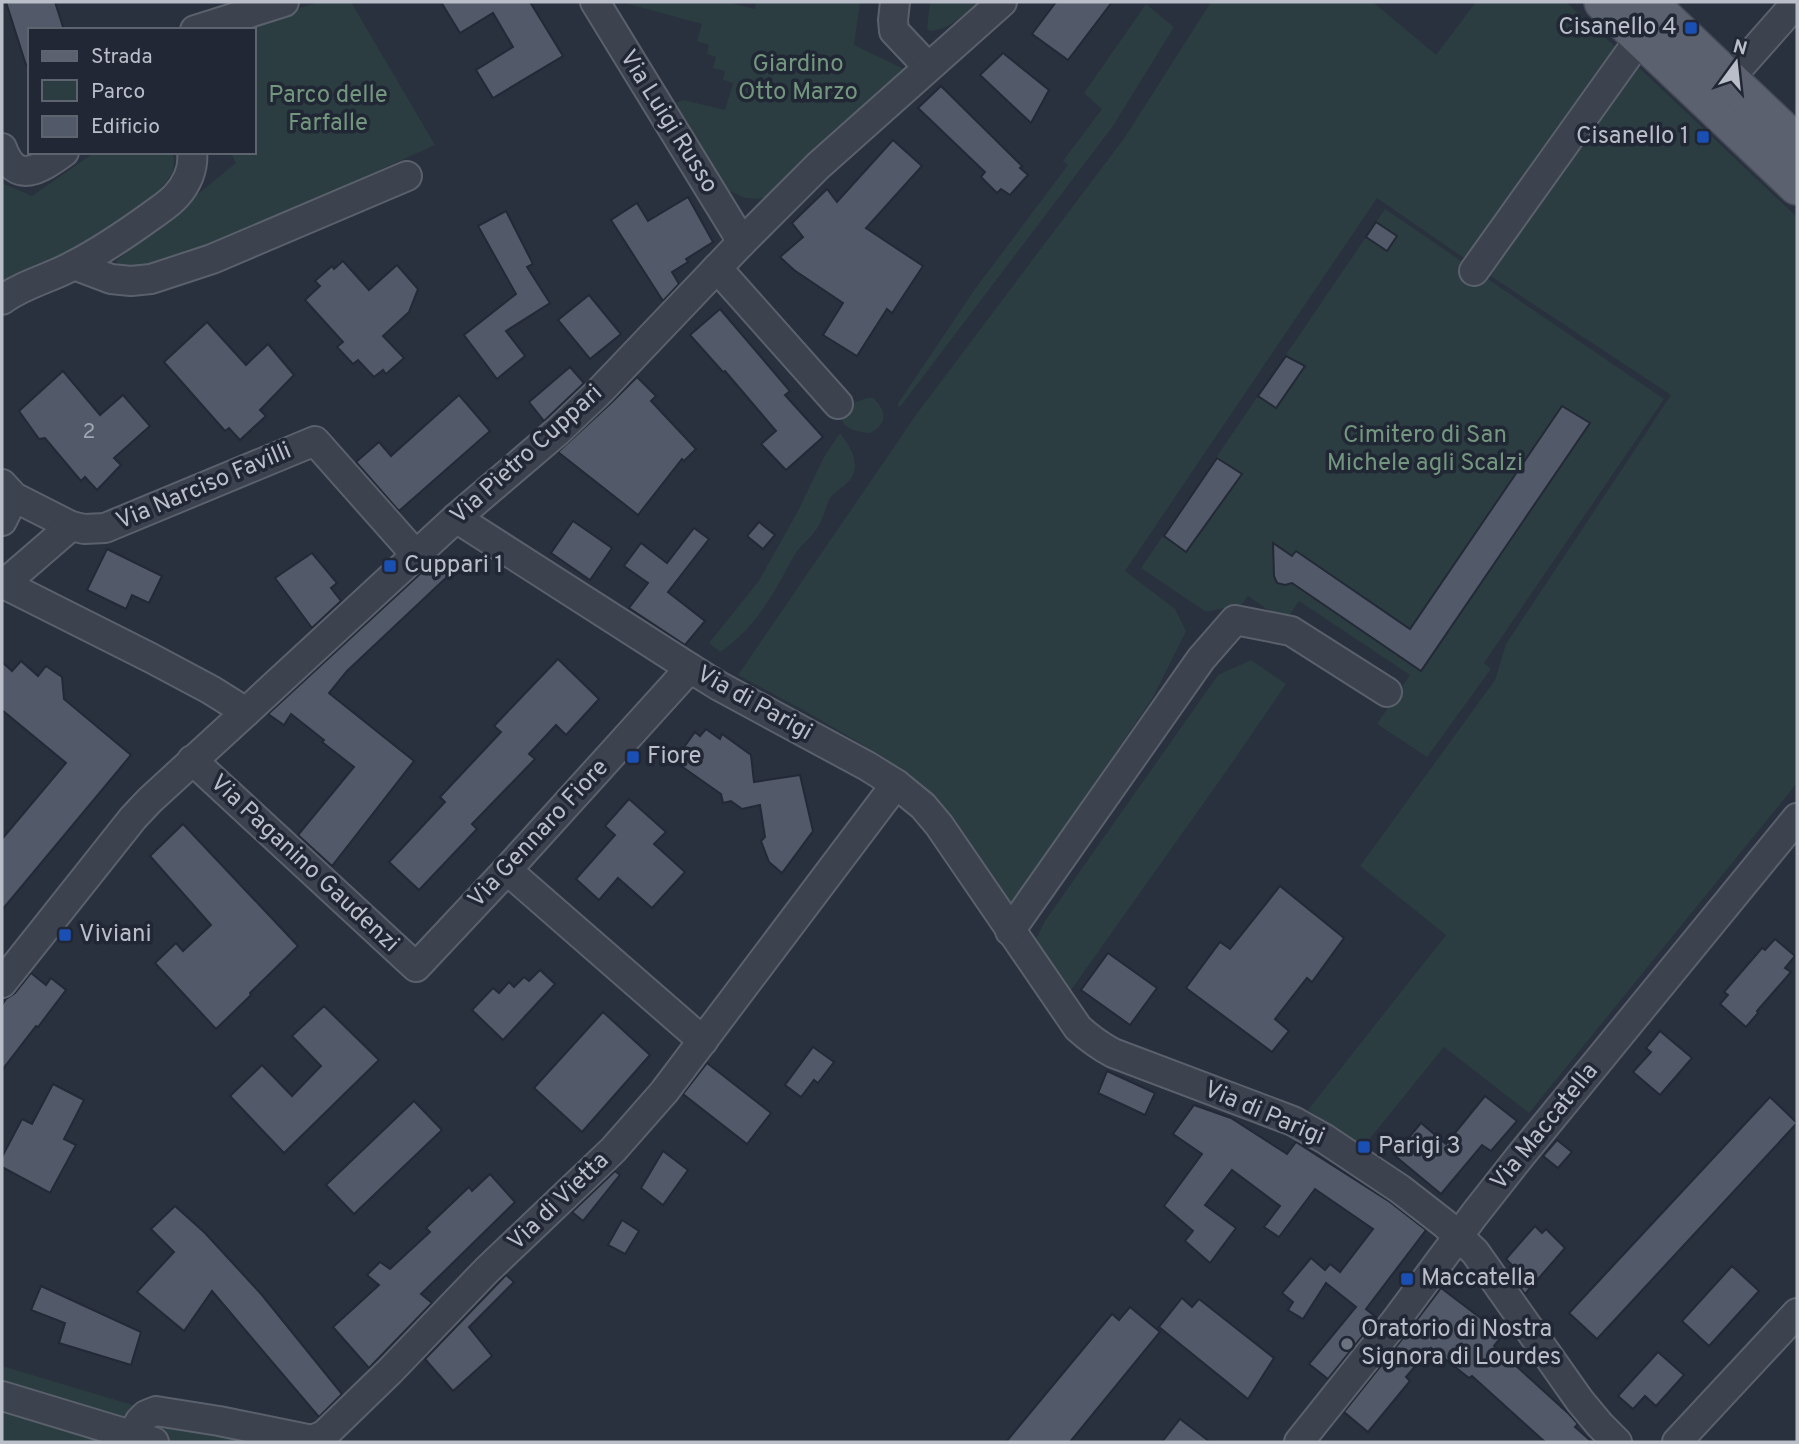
<svg xmlns="http://www.w3.org/2000/svg" width="1799" height="1444" viewBox="0 0 1799 1444" font-family="Overpass,sans-serif">
	<style>
		.green { fill: #2b3d40 }
		.building { fill: #525969; stroke: #232936; stroke-width: 2 }
		.lines { fill: none; stroke-linecap: round; stroke-linejoin: round }
		.minor-casing { stroke: #5a606c; stroke-width: 32 }
		.major-casing { stroke: #464b58; stroke-width: 40 }
		.minor { stroke: #3c424e; stroke-width: 28 }
		.major { stroke: #5b616e; stroke-width: 37 }
		.transit-dot { fill: #1a4fb4; stroke: #212734; stroke-width: 2.5 }
		.worship-dot { fill: #6b7280; stroke: #212734; stroke-width: 2.5 }
		.labels { text-anchor: middle; dominant-baseline: central; stroke-width: 7; stroke-linejoin: round; paint-order: stroke }
		.number-label { font-size: 21px; fill: #9fa5b1 }
		.poi-label { font-size: 24px; fill: #b9bec9; stroke: #212734; text-anchor: start }
		.park-label { font-size: 24px; fill: #73977e; stroke: #212734 }
		.street-label { font-size: 24px; fill: #b9bec9; stroke: #212734 }
	</style>
	<rect width="100%" height="100%" fill="#29303e"/>
	<g class="green">
		<path d="M 319,2 L 351,2 L 435,145 L 226,239 L 158,265 L 121,267 L 116,261 L 236,163 L 230,152 L 254,152 L 254,30 L 230,30 Z"/>
		<path d="M 621,2 L 727,2 L 755,9 L 756,2 L 860,2 L 854,45 L 906,70 L 765,197 L 758,199 L 745,198 L 727,190 L 676,103 L 683,100 L 725,110 L 733,83 L 723,80 L 725,71 L 713,68 L 716,57 L 707,54 L 709,45 L 697,41 L 702,24 Z"/>
		<path d="M 930,2 L 978,2 C 963,15 951,29 930,31 L 927,28 Z"/>
		<path d="M 1211,2 L 1373,2 L 1436,55 L 1476,2 L 1566,2 L 1622,53 L 1474,265 L 1377,198 L 1125,571 L 1175,609 L 1186,631 L 1152,699 L 1013,902 L 1007,900 L 934,801 L 885,758 L 805,711 L 738,675 L 918,412 L 1125,137 Z"/>
		<path d="M 1146,4 L 1174,27 L 1113,126 L 900,407 L 897,405 L 975,289 L 1068,165 L 1063,161 L 1102,109 L 1084,93 Z"/>
		<path d="M 1632,61 L 1797,217 L 1797,783 L 1529,1113 L 1444,1047 L 1363,1147 L 1308,1110 L 1446,935 L 1360,866 L 1495,680 L 1506,644 L 1671,395 L 1483,271 Z"/>
		<path d="M 95,152 L 172,152 L 174,161 L 173,172 L 160,190 L 111,233 L 2,288 L 2,183 L 32,196 Z"/>
		<path d="M 1385,209 L 1664,399 L 1484,663 L 1491,669 L 1427,757 L 1377,724 L 1410,675 L 1299,601 L 1285,622 L 1248,596 L 1242,604 L 1206,612 L 1141,568 Z"/>
		<path d="M 868,398 L 873,398 C 887,411 888,424 870,433 C 830,430 835,406 868,398 Z"/>
		<path d="M 840,433 C 848,444 855,453 855,467 C 853,486 837,487 829,500 C 825,508 824,517 819,525 C 814,535 805,541 798,550 C 792,558 787,569 782,578 C 766,606 748,634 720,652 L 709,643 L 758,582 L 798,511 L 824,457 Z"/>
		<path d="M 1251,660 L 1286,684 L 1225,773 L 1071,990 L 1035,941 L 1045,921 L 1218,675 Z"/>
		<path d="M 2,1366 L 256,1442 L 2,1442 Z"/>
	</g>
	<g class="building">
		<path d="M 6,2 L 55,2 L 64,30 L 30,30 L 30,64 L 26,65 Z"/>
		<path d="M 441,2 L 530,2 L 563,56 L 493,98 L 476,70 L 513,47 L 493,13 L 460,33 Z"/>
		<path d="M 1056,2 L 1112,2 L 1068,60 L 1032,34 Z"/>
		<path d="M 1003,53 L 1049,90 L 1031,123 L 980,75 Z"/>
		<path d="M 941,86 L 1022,166 L 1020,168 L 1028,175 L 1010,195 L 1001,189 L 997,193 L 981,177 L 985,172 L 918,108 Z"/>
		<path d="M 893,140 L 922,166 L 866,228 L 923,266 L 892,313 L 887,309 L 857,356 L 823,335 L 843,303 L 794,270 L 780,257 L 803,237 L 792,223 L 827,189 L 837,202 Z"/>
		<path d="M 688,197 L 713,242 L 686,259 L 688,262 L 672,272 L 679,284 L 663,301 L 611,220 L 637,203 L 648,221 Z"/>
		<path d="M 506,211 L 533,264 L 527,267 L 550,303 L 506,331 L 525,356 L 497,379 L 464,335 L 516,294 L 478,226 Z"/>
		<path d="M 1376,222 L 1397,236 L 1387,251 L 1366,237 Z"/>
		<path d="M 343,261 L 369,290 L 397,265 L 418,289 L 409,312 L 383,336 L 404,358 L 386,374 L 383,370 L 374,377 L 358,360 L 353,364 L 337,347 L 343,342 L 305,300 L 320,286 L 315,281 L 332,266 L 334,269 Z"/>
		<path d="M 589,295 L 621,334 L 590,359 L 558,320 Z"/>
		<path d="M 720,309 L 790,391 L 785,395 L 823,437 L 786,470 L 761,444 L 776,431 L 725,371 L 723,372 L 690,335 Z"/>
		<path d="M 207,322 L 246,365 L 268,344 L 294,375 L 260,410 L 266,416 L 240,440 L 229,428 L 225,431 L 164,362 Z"/>
		<path d="M 1286,356 L 1305,366 L 1276,408 L 1258,396 Z"/>
		<path d="M 570,367 L 584,383 L 544,421 L 529,402 Z"/>
		<path d="M 63,371 L 100,415 L 123,395 L 150,426 L 114,458 L 121,465 L 97,490 L 85,477 L 81,481 L 45,438 L 39,439 L 19,411 Z"/>
		<path d="M 637,377 L 656,396 L 651,401 L 696,449 L 684,461 L 682,459 L 638,515 L 558,452 L 611,403 Z"/>
		<path d="M 459,395 L 490,431 L 399,511 L 356,462 L 379,442 L 391,456 Z"/>
		<path d="M 1562,406 L 1590,423 L 1421,671 L 1292,583 L 1285,585 L 1277,583 L 1274,576 L 1273,543 L 1292,556 L 1296,551 L 1410,629 Z"/>
		<path d="M 1217,458 L 1242,474 L 1186,552 L 1164,536 Z"/>
		<path d="M 573,521 L 612,548 L 590,580 L 551,553 Z"/>
		<path d="M 759,522 L 775,535 L 763,549 L 747,536 Z"/>
		<path d="M 694,528 L 709,539 L 668,592 L 705,621 L 685,645 L 629,608 L 648,583 L 624,566 L 641,543 L 667,563 Z"/>
		<path d="M 107,549 L 162,576 L 149,603 L 132,595 L 126,609 L 87,590 Z"/>
		<path d="M 312,553 L 337,583 L 331,588 L 341,601 L 312,628 L 275,578 Z"/>
		<path d="M 434,561 L 448,576 L 347,671 L 329,693 L 414,761 L 332,866 L 298,835 L 354,767 L 322,742 L 324,740 L 291,714 L 284,725 L 268,714 Z"/>
		<path d="M 558,659 L 599,699 L 566,735 L 556,725 L 529,754 L 535,759 L 472,824 L 477,829 L 419,890 L 389,862 L 445,802 L 440,797 L 501,732 L 494,726 Z"/>
		<path d="M 21,661 L 38,676 L 46,666 L 62,677 L 64,699 L 131,755 L 2,910 L 2,839 L 66,763 L 2,710 L 2,662 L 12,671 Z"/>
		<path d="M 706,729 L 720,739 L 722,734 L 751,755 L 754,782 L 800,775 L 813,831 L 782,873 L 769,862 L 761,841 L 765,837 L 760,805 L 742,809 L 731,801 L 723,803 L 721,794 L 674,761 L 695,732 L 700,736 Z"/>
		<path d="M 629,799 L 666,832 L 654,844 L 685,872 L 652,908 L 618,878 L 599,900 L 576,879 L 615,835 L 605,826 Z"/>
		<path d="M 183,824 L 298,946 L 250,993 L 251,995 L 216,1029 L 155,963 L 176,943 L 183,951 L 211,925 L 150,856 Z"/>
		<path d="M 1280,886 L 1344,938 L 1312,982 L 1307,978 L 1275,1019 L 1289,1031 L 1272,1052 L 1186,988 L 1220,942 L 1230,949 Z"/>
		<path d="M 1775,939 L 1795,956 L 1785,968 L 1791,972 L 1757,1011 L 1758,1013 L 1746,1027 L 1720,1004 L 1728,995 L 1724,992 L 1762,948 L 1765,950 Z"/>
		<path d="M 1108,953 L 1157,988 L 1130,1025 L 1081,990 Z"/>
		<path d="M 540,970 L 555,984 L 503,1040 L 472,1010 L 493,988 L 499,993 L 509,982 L 514,987 L 524,977 L 529,981 Z"/>
		<path d="M 31,973 L 46,985 L 51,978 L 66,990 L 38,1027 L 36,1026 L 2,1070 L 2,1005 L 6,999 L 15,993 Z"/>
		<path d="M 324,1006 L 379,1060 L 284,1153 L 230,1096 L 262,1065 L 292,1096 L 321,1066 L 292,1036 Z"/>
		<path d="M 603,1012 L 650,1055 L 582,1132 L 534,1088 Z"/>
		<path d="M 1660,1031 L 1692,1058 L 1660,1095 L 1633,1072 L 1651,1052 L 1646,1048 Z"/>
		<path d="M 813,1047 L 834,1062 L 818,1083 L 814,1080 L 801,1097 L 785,1085 Z"/>
		<path d="M 707,1063 L 771,1113 L 747,1144 L 683,1094 Z"/>
		<path d="M 1107,1071 L 1155,1093 L 1145,1115 L 1098,1093 Z"/>
		<path d="M 53,1084 L 84,1100 L 64,1139 L 76,1145 L 50,1193 L 2,1167 L 2,1157 L 22,1119 L 32,1124 Z"/>
		<path d="M 1485,1096 L 1517,1121 L 1491,1151 L 1482,1145 L 1441,1194 L 1394,1155 L 1421,1123 L 1446,1144 Z"/>
		<path d="M 1770,1097 L 1797,1123 L 1597,1339 L 1569,1313 Z"/>
		<path d="M 414,1101 L 442,1130 L 354,1214 L 326,1185 Z"/>
		<path d="M 1194,1105 L 1231,1118 L 1287,1154 L 1296,1142 L 1390,1202 L 1426,1230 L 1366,1309 L 1377,1318 L 1328,1379 L 1309,1364 L 1356,1307 L 1326,1283 L 1303,1319 L 1288,1310 L 1293,1302 L 1282,1293 L 1311,1258 L 1325,1270 L 1330,1264 L 1340,1272 L 1373,1229 L 1315,1189 L 1279,1237 L 1264,1227 L 1280,1206 L 1232,1170 L 1205,1205 L 1236,1228 L 1210,1263 L 1185,1241 L 1193,1231 L 1164,1206 L 1202,1154 L 1173,1134 Z"/>
		<path d="M 1557,1140 L 1572,1152 L 1558,1168 L 1543,1156 Z"/>
		<path d="M 663,1151 L 688,1170 L 663,1205 L 641,1188 Z"/>
		<path d="M 615,1171 L 620,1175 L 583,1221 L 572,1212 Z"/>
		<path d="M 490,1174 L 515,1202 L 421,1294 L 432,1303 L 369,1368 L 333,1327 L 379,1285 L 367,1275 L 380,1262 L 390,1269 L 430,1232 L 426,1228 L 469,1187 L 472,1191 Z"/>
		<path d="M 175,1206 L 205,1233 L 262,1295 L 342,1394 L 319,1417 L 212,1291 L 184,1331 L 137,1292 L 174,1252 L 151,1229 Z"/>
		<path d="M 622,1220 L 639,1231 L 625,1254 L 608,1245 Z"/>
		<path d="M 1535,1226 L 1542,1233 L 1546,1229 L 1565,1248 L 1525,1294 L 1514,1279 L 1520,1273 L 1506,1259 Z"/>
		<path d="M 1732,1266 L 1759,1291 L 1709,1346 L 1682,1321 Z"/>
		<path d="M 506,1275 L 514,1282 L 469,1327 L 492,1356 L 453,1391 L 425,1359 Z"/>
		<path d="M 41,1286 L 141,1332 L 131,1365 L 59,1343 L 65,1323 L 31,1310 Z"/>
		<path d="M 1441,1288 L 1503,1335 L 1494,1346 L 1569,1414 L 1578,1424 L 1575,1427 L 1592,1442 L 1545,1442 L 1472,1376 L 1469,1378 L 1431,1348 L 1406,1377 L 1410,1381 L 1368,1432 L 1344,1412 L 1407,1333 Z"/>
		<path d="M 1182,1298 L 1192,1307 L 1199,1299 L 1274,1358 L 1248,1399 L 1159,1327 Z"/>
		<path d="M 1130,1307 L 1160,1332 L 1070,1442 L 1006,1442 L 1112,1314 L 1119,1320 Z"/>
		<path d="M 1658,1352 L 1684,1375 L 1656,1406 L 1645,1396 L 1633,1409 L 1618,1396 Z"/>
		<path d="M 1180,1419 L 1210,1442 L 1162,1442 Z"/>
	</g>
	<g class="lines">
		<g class="minor-casing">
			<g id="minor">
				<path d="M 595,2 L 736,232 L 741,243"/>
				<path d="M 895,2 L 893,20 L 894,31 L 928,67"/>
				<path d="M 195,30 L 284,2"/>
				<path d="M 1729,79 L 1797,2"/>
				<path d="M 2,148 C 16,186 40,169 64,152"/>
				<path d="M 74,265 L 111,279 L 131,281 L 151,279 L 212,259 L 407,176"/>
				<path d="M 717,268 L 838,404"/>
				<path d="M 1474,271 L 1641,37"/>
				<path d="M 2,300 C 23,284 51,278 74,265 C 101,251 126,234 151,216 C 159,210 169,204 176,196 C 187,184 194,168 192,152"/>
				<path d="M 2,484 L 14,497 L 71,526 L 84,529 L 105,528 L 315,441 L 416,555"/>
				<path d="M 456,518 L 690,668 L 719,686 L 867,766 L 896,784 L 923,806 L 939,825 L 1078,1028 C 1089,1038 1100,1046 1113,1053 L 1293,1121 L 1325,1139 L 1400,1189 L 1445,1224 L 1475,1252 L 1580,1401 L 1600,1425 L 1617,1442"/>
				<path d="M 2,521 L 14,497"/>
				<path d="M 2,583 L 151,658 L 211,690 L 246,712 L 456,518 L 558,431 L 600,391 L 741,243 L 818,166 L 1002,2"/>
				<path d="M 4,584 L 71,526"/>
				<path d="M 192,760 L 416,967 L 507,870 L 690,668"/>
				<path d="M 507,870 L 703,1041"/>
				<path d="M 1010,931 L 1201,659 L 1235,620 L 1291,631 L 1387,692"/>
				<path d="M 2,983 L 133,818 L 150,800 L 246,712"/>
				<path d="M 2,1396 L 154,1442"/>
				<path d="M 132,1435 L 140,1421 L 146,1415 L 156,1411 L 219,1421 L 312,1440 L 324,1435 L 390,1371 L 487,1270 L 613,1150 L 664,1092 L 896,784"/>
				<path d="M 1299,1442 L 1394,1323 L 1474,1215 L 1522,1154 L 1797,818"/>
				<path d="M 1677,1442 L 1797,1313"/>
			</g>
		</g>
		<g class="major-casing">
			<g id="major">
				<path d="M 1603,2 L 1797,186"/>
				<path d="M 1648,2 L 1797,144"/>
			</g>
		</g>
		<use href="#minor" class="minor"/>
		<use href="#major" class="major"/>
	</g>
	<g class="transit-dot">
		<rect x="1684" y="21" width="14" height="14" rx="3.5"/>
		<rect x="1696" y="130" width="14" height="14" rx="3.5"/>
		<rect x="383" y="559" width="14" height="14" rx="3.5"/>
		<rect x="626" y="750" width="14" height="14" rx="3.5"/>
		<rect x="58" y="928" width="14" height="14" rx="3.5"/>
		<rect x="1357" y="1140" width="14" height="14" rx="3.5"/>
		<rect x="1400" y="1272" width="14" height="14" rx="3.5"/>
	</g>
	<circle class="worship-dot" cx="1347" cy="1344" r="7"/>
	<g class="labels">
		<g class="number-label">
			<text x="89" y="432">2</text>
		</g>
		<g class="poi-label">
			<text x="1677" y="28" text-anchor="end">Cisanello 4</text>
			<text x="1689" y="137" text-anchor="end">Cisanello 1</text>
			<text x="404" y="566">Cuppari 1</text>
			<text x="647" y="757">Fiore</text>
			<text x="79" y="935">Viviani</text>
			<text x="1378" y="1147">Parigi 3</text>
			<text x="1421" y="1279">Maccatella</text>
			<text x="1361" y="1330">Oratorio di Nostra<tspan x="1361" dy="28">Signora di Lourdes</tspan></text>
		</g>
		<g class="park-label">
			<text x="798" y="65">Giardino<tspan x="798" dy="28">Otto Marzo</tspan></text>
			<text x="328" y="96">Parco delle<tspan x="328" dy="28">Farfalle</tspan></text>
			<text x="1425" y="436">Cimitero di San<tspan x="1425" dy="28">Michele agli Scalzi</tspan></text>
		</g>
		<g class="street-label">
			<text transform="translate(668 122) rotate(58)">Via Luigi Russo</text>
			<text transform="translate(527 455) rotate(-42)">Via Pietro Cuppari</text>
			<text transform="translate(204 487) rotate(-23)">Via Narciso Favilli</text>
			<text transform="translate(754 704) rotate(29)">Via di Parigi</text>
			<text transform="translate(539 834) rotate(-47)">Via Gennaro Fiore</text>
			<text transform="translate(304 864) rotate(43)">Via Paganino Gaudenzi</text>
			<text transform="translate(1264 1114) rotate(23)">Via di Parigi</text>
			<text transform="translate(1545 1127) rotate(-51)">Via Maccatella</text>
			<text transform="translate(559 1202) rotate(-44)">Via di Vietta</text>
		</g>
	</g>
	<rect width="1799" height="1444" fill="none" stroke="#b9bec9" stroke-width="7"/>
	<rect x="28" y="28" width="228" height="126" fill="#212734" stroke="#5e6370" stroke-width="2"/>
	<rect x="42" y="51" width="35" height="10" fill="#5b616e" stroke="#5e6370" stroke-width="2"/>
	<text x="91" y="63" font-size="21" fill="#b9bec9">Strada</text>
	<rect x="42" y="80" width="35" height="21" fill="#2b3d40" stroke="#5e6370" stroke-width="2"/>
	<text x="91" y="98" font-size="21" fill="#b9bec9">Parco</text>
	<rect x="42" y="116" width="35" height="21" fill="#525969" stroke="#5e6370" stroke-width="2"/>
	<text x="91" y="133" font-size="21" fill="#b9bec9">Edificio</text>
	<g transform="translate(1736 63) rotate(15)" stroke="#212734" stroke-width="5" paint-order="stroke">
	<path d="M0-5L12 26L0 18L-12 26Z" fill="#b9bec9"/>
	<text y="-10" font-size="19" font-weight="bold" text-anchor="middle" fill="#b9bec9">N</text>
	</g>
</svg>
